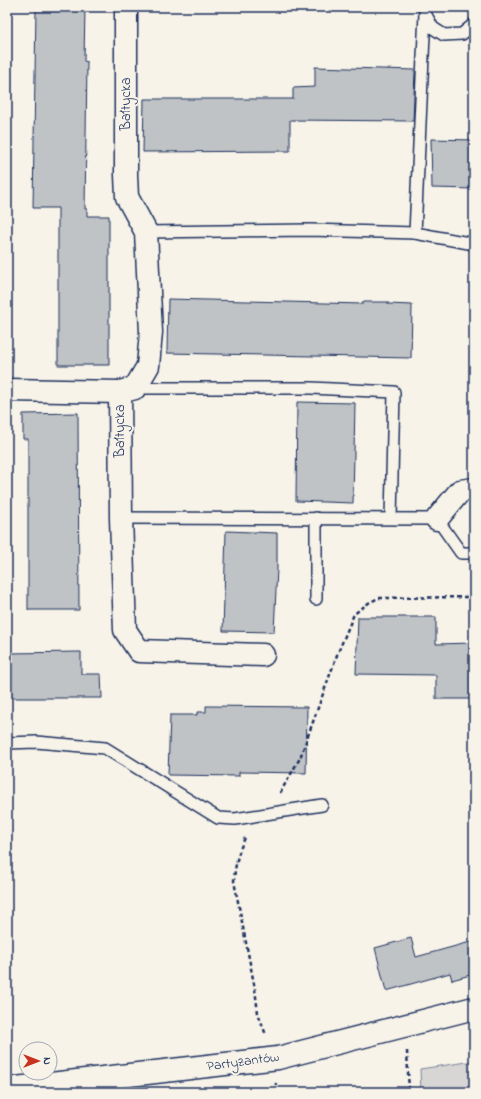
<svg xmlns="http://www.w3.org/2000/svg" width="481" height="1099" viewBox="0 0 481 1099" font-family="'Indie Flower',sans-serif">
	<style>
		.green { fill: #d7d6d4; stroke: #798299 }
		.building { fill: #c0c3c5; stroke: #1b2f5e }
		.lines { fill: none; stroke-linecap: round; stroke-linejoin: round }
		.service-casing { stroke: #1b2f5e; stroke-width: 14 }
		.minor-casing { stroke: #1b2f5e; stroke-width: 25 }
		.path { stroke: #1b2f5e; stroke-width: 2.5; stroke-dasharray: 4 3; stroke-linecap: butt }
		.service { stroke: #f7f3e8; stroke-width: 11 }
		.minor { stroke: #f7f3e8; stroke-width: 22 }
		.labels { text-anchor: middle; dominant-baseline: central; stroke-width: 4; stroke-linejoin: round; paint-order: stroke }
		.street-label { font-size: 14px; fill: #1b2f5e; stroke: #f7f3e8 }
	</style>
	<rect width="100%" height="100%" fill="#f7f3e8"/>
	<filter id="ink" filterUnits="userSpaceOnUse"><feTurbulence type="fractalNoise" baseFrequency=".025" numOctaves="2"/><feDisplacementMap in="SourceGraphic" scale="8" xChannelSelector="R" yChannelSelector="G"/><feConvolveMatrix kernelMatrix="1 2 1 2 8 2 1 2 1" color-interpolation-filters="sRGB"/></filter>
	<g filter="url(#ink)">
		<path class="green" d="M 474,1061 L 474,1092 L 421,1092 L 420,1069 Z"/>
		<g class="building">
			<path d="M 36,7 L 85,7 L 84,61 L 87,62 L 85,209 L 87,209 L 87,216 L 109,216 L 109,365 L 58,365 L 58,208 L 33,208 Z"/>
			<path d="M 315,67 L 415,70 L 413,121 L 290,120 L 290,151 L 143,152 L 144,99 L 293,99 L 293,88 L 315,87 Z"/>
			<path d="M 431,139 L 474,140 L 474,189 L 432,188 Z"/>
			<path d="M 168,299 L 363,304 L 363,302 L 388,302 L 388,304 L 412,305 L 411,358 L 167,353 Z"/>
			<path d="M 297,402 L 355,403 L 353,503 L 296,501 Z"/>
			<path d="M 78,413 L 79,610 L 28,610 L 28,439 L 23,439 L 23,414 Z"/>
			<path d="M 226,531 L 277,533 L 277,568 L 274,632 L 223,631 Z"/>
			<path d="M 358,617 L 436,617 L 436,644 L 474,643 L 474,699 L 436,699 L 436,675 L 356,674 Z"/>
			<path d="M 81,652 L 81,674 L 101,674 L 102,698 L 7,698 L 7,653 Z"/>
			<path d="M 206,706 L 307,707 L 306,773 L 239,772 L 239,776 L 168,775 L 170,715 L 197,715 L 197,712 L 206,712 Z"/>
			<path d="M 411,938 L 416,957 L 474,941 L 474,974 L 452,980 L 450,973 L 386,991 L 375,948 Z"/>
		</g>
		<g class="lines">
			<g class="service-casing">
				<g id="service">
					<path d="M 425,13 L 433,28 L 444,35 L 462,34 L 474,24"/>
					<path d="M 146,232 L 310,230 L 415,233 L 474,244"/>
					<path d="M 415,233 L 425,13"/>
					<path d="M 135,388 L 311,388 L 394,392 L 391,518"/>
					<path d="M 121,518 L 437,519 L 461,553 L 474,553"/>
					<path d="M 316,599 L 316,518"/>
					<path d="M 7,743 L 36,742 L 105,748 L 218,818 L 235,819 L 322,805"/>
				</g>
			</g>
			<g class="minor-casing">
				<g id="minor">
					<path d="M 126,7 L 126,175 L 127,197 L 146,232 L 151,332 L 148,366 L 135,388 L 120,392 L 121,518 L 125,630 L 139,651 L 263,655"/>
					<path d="M 7,390 L 120,392"/>
					<path d="M 437,519 L 460,491 L 474,489"/>
					<path d="M 7,1089 L 278,1058 L 474,1008"/>
				</g>
			</g>
			<g class="path">
				<path d="M 280,793 L 300,758 L 337,655 L 354,614 L 370,602 L 379,598 L 474,597"/>
				<path d="M 245,838 C 238,852 235,865 234,881 L 255,989 L 258,1013 L 266,1035"/>
				<path d="M 407,1051 L 409,1092"/>
				<path d="M 275,1092 L 276,1083"/>
			</g>
			<use href="#service" class="service"/>
			<use href="#minor" class="minor"/>
		</g>
	</g>
	<g class="labels">
		<g class="street-label">
			<text transform="translate(126 104) rotate(-90)">Bałtycka</text>
			<text transform="translate(120 431) rotate(-90)">Bałtycka</text>
			<text transform="translate(243 1062) rotate(-8)">Partyzantów</text>
		</g>
	</g>
	<rect width="481" height="1099" fill="none" stroke="#f7f3e8" stroke-width="24"/>
	<rect x="12" y="12" width="457" height="1075" fill="none" stroke="#1b2f5e" stroke-width="1.5" filter="url(#ink)"/>
	<g transform="translate(38 1061) rotate(90)"><circle r="19" fill="#f7f3e8" stroke="#9fa5b1"/>
	<path d="M0-3L7 15L0 10L-7 15Z" fill="#c8321e"/>
	<text y="-6" font-size="11" font-weight="bold" text-anchor="middle" fill="#1b2f5e">N</text>
	</g>
</svg>
